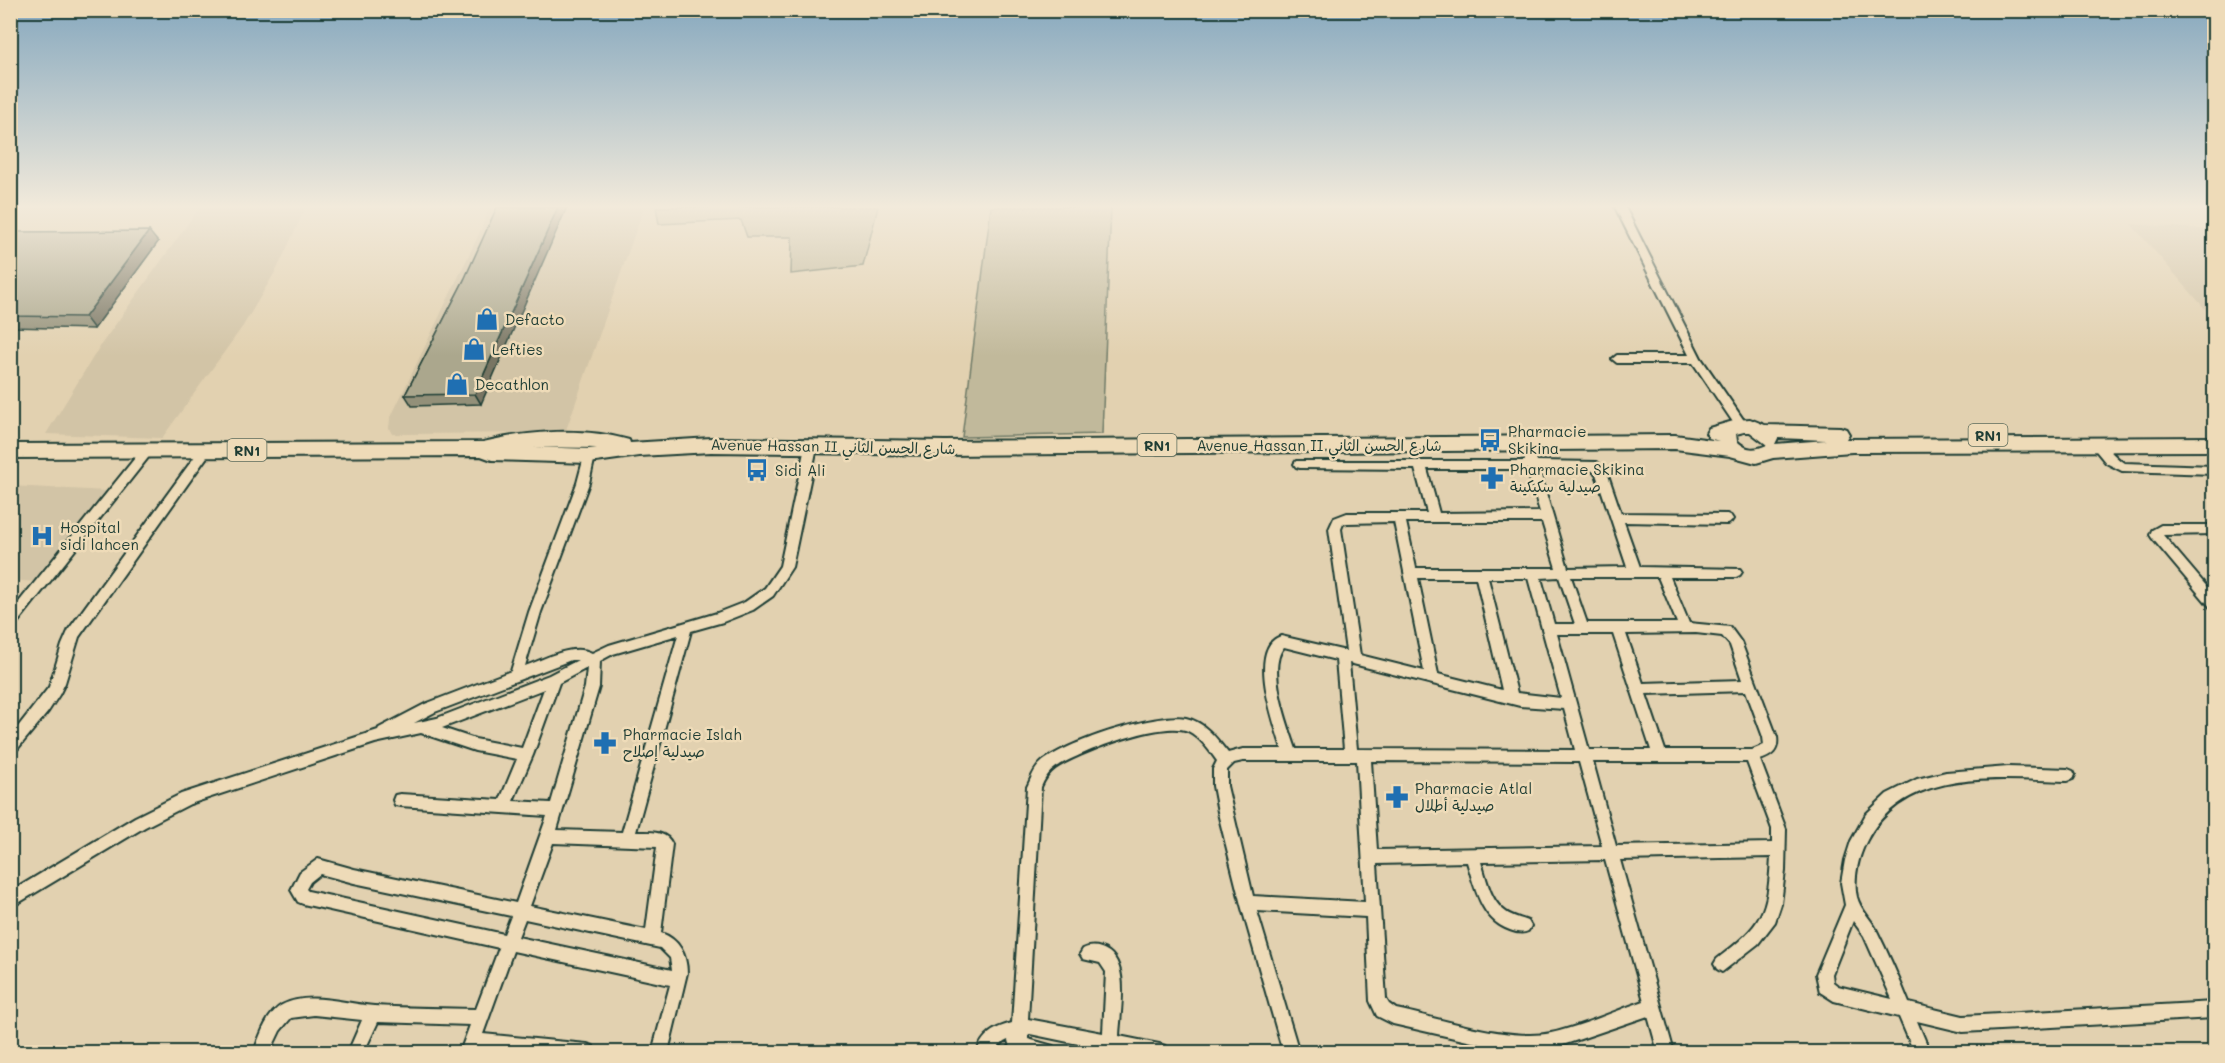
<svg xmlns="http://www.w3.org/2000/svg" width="2225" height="1063" viewBox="0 0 2225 1063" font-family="Mali,'Playpen Sans Arabic',sans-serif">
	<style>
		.built { fill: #d2c4a6 }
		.green { fill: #c1b99b; stroke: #707b68; stroke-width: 1.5 }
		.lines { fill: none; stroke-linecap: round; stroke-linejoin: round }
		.street-casing { stroke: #1f3d34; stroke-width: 4 }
		.primary-casing { stroke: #1f3d34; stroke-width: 4 }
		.street { fill: #eedbb8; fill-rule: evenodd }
		.primary { fill: #eedbb8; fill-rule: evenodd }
		.wall { fill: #939079; stroke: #1f3d34; stroke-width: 1.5 }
		.shaded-wall { fill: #787563; stroke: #1f3d34; stroke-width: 1.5 }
		.building { fill: #aba78d; stroke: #1f3d34; stroke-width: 1.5 }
		.labels { text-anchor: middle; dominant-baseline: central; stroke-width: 5; stroke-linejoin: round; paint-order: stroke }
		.shield { fill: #eedbb8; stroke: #5d6c5c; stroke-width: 1.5 }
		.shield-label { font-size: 14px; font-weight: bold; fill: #1f3d34 }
		.poi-label { font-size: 15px; fill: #1f3d34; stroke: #eedbb8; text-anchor: start }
		.street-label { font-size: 15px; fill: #1f3d34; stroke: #eedbb8 }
	</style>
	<rect width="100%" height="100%" fill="#e2d1b0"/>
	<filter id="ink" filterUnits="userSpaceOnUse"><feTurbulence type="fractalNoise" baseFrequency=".0167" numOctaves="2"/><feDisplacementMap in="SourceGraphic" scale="12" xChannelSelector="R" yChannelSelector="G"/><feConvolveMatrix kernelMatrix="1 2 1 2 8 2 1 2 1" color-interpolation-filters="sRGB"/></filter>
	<g filter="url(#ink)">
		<g class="built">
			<path d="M 200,207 L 306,207 L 278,267 L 243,326 L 162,438 L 46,434 L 100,346 Z"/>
			<path d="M 490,207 L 644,207 L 565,433 L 392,434 L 389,428 L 390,419 L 479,234 Z"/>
			<path d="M 2131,224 L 2214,230 L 2214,319 Z"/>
			<path d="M 10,486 L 108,491 L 37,582 L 11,580 Z"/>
		</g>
		<g class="green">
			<path d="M 656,207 L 878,207 L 863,266 L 791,274 L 792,237 L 747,237 L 741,220 L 659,224 Z"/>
			<path d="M 991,207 L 1111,207 L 1102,434 L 962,437 Z"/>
		</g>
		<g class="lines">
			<g class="street-casing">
				<g id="street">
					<path d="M 1615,207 L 1625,207 L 1701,358 L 1745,422 L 1747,425 L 1745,428 L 1737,428 L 1693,363 L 1617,363 L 1612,359 L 1617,355 L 1689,355 Z"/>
					<path d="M 2096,439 C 2106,444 2113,456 2124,463 L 2214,466 L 2214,474 L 2122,471 L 2106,463 L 2092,446 L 2090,443 Z"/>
					<path d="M 1526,440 L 1532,444 L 1537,461 L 1597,462 L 1607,472 L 1621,513 L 1727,514 L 1731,516 L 1733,519 L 1731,522 L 1727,524 L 1624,522 L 1640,567 L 1740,569 L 1742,572 L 1740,575 L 1736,577 L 1670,577 L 1689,623 L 1730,627 L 1741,642 L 1777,737 C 1779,751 1772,756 1760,760 L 1786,829 L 1785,871 L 1781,904 L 1775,922 L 1758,944 L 1722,972 L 1717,969 L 1714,964 L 1717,959 C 1763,924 1768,914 1771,857 L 1620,860 L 1674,1052 L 1658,1052 L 1648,1016 L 1551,1049 L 1534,1050 L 1494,1047 L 1393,1024 L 1377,1016 L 1370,1001 L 1366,917 L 1257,911 L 1299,1052 L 1283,1052 L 1241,905 L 1219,817 L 1213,786 L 1213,769 L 1217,761 C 1209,750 1200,737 1188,731 C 1162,720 1077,753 1055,768 C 1048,773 1044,780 1041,787 L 1028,1019 L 1103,1033 L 1106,972 L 1100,963 L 1083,959 L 1080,954 L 1083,949 C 1089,946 1095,946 1101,948 C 1132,958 1120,1010 1119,1036 L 1159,1044 L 1165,1046 L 1167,1052 L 1102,1052 L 1102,1049 L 1030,1034 L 1028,1035 L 1028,1039 L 1053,1046 L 1055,1052 L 1011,1052 L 1008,1040 L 1004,1042 L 993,1052 L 977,1052 C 983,1034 994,1028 1012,1023 L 1027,787 C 1031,779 1034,769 1041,763 C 1063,743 1157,712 1186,718 C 1205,722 1217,739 1228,753 L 1243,749 L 1282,749 C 1275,725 1246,648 1281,636 L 1346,651 L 1329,529 L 1334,518 L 1347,513 L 1427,513 L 1415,469 L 1300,468 L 1296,467 L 1294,464 L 1296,461 L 1525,461 L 1520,444 ZM 1427,469 L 1527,469 L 1540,512 L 1439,513 ZM 1539,469 L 1590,469 L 1596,474 L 1627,567 L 1568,568 ZM 1394,522 L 1424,671 L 1360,655 L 1341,529 L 1343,524 L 1347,523 ZM 1406,522 L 1542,522 L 1556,568 L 1416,568 ZM 1559,577 L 1575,624 L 1554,624 L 1541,578 ZM 1571,577 L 1658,577 L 1677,623 L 1587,623 ZM 1418,578 L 1476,578 L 1502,690 L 1438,674 ZM 1488,578 L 1528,578 L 1561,698 L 1517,693 ZM 1696,633 L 1722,636 L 1730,645 L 1742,680 L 1643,683 L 1626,634 ZM 1557,634 L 1613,634 L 1651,750 L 1589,750 ZM 1284,647 L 1336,660 L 1344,749 L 1296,749 C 1288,725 1266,668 1284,647 ZM 1349,663 L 1520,706 L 1564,709 L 1575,750 L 1357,749 ZM 1746,691 L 1763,737 L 1764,745 L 1752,750 L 1665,750 L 1646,694 ZM 1243,761 L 1357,761 L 1365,902 L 1253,896 L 1227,786 L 1227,770 L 1234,763 ZM 1371,761 L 1579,762 L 1602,846 L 1377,850 ZM 1593,762 L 1747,762 L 1772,829 L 1772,843 L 1616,846 ZM 1605,860 L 1644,1001 C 1615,1011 1580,1027 1551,1033 C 1509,1042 1439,1018 1396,1009 L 1389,1004 L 1386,999 L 1377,864 L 1467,862 C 1475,888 1481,920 1510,930 C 1516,932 1522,934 1528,931 L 1531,926 L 1528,921 C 1521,918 1513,917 1506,912 C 1490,901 1487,880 1481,862 Z"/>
					<path d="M 811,443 L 817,447 L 792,567 L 773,596 L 753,610 L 723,622 L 691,631 L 636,832 C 649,832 666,830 672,844 L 661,933 C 679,939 687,955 687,973 L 668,1052 L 652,1052 L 670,985 L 513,951 L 483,1034 L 587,1044 L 593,1046 L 595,1052 L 508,1052 L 477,1049 L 476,1052 L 460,1052 L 470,1025 L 378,1022 L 364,1052 L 348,1052 L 362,1020 L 314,1015 L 291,1018 L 280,1031 L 270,1052 L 254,1052 C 259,1038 267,1013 282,1005 C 309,991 345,1004 374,1006 C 408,1008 442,1008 476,1009 L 499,948 L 303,904 L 298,902 L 291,890 L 300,872 L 318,859 L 354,869 L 516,903 L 547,816 L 400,806 L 395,805 L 393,800 L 395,795 L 400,794 L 500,800 L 517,759 L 475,751 L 421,733 L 375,743 L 190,804 L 145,827 L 10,908 L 10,892 L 135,817 L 181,794 L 378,730 L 379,728 L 425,704 L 511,671 L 529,612 L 577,483 L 585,453 L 593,453 L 595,456 L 589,483 L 541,612 L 525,666 C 545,659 572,643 592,653 L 609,645 L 717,613 L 745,602 L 765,588 L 780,566 L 805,447 ZM 678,635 L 622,832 L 557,830 L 599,687 L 600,661 L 613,654 ZM 571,660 L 578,660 L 549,675 L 437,718 L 414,723 L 435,712 ZM 587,668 L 585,687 L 551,803 L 513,801 L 533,755 L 559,683 ZM 544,689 L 522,748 L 475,739 L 442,728 ZM 553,843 L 657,847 L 646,930 L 530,906 ZM 320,874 L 354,883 L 511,916 L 504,934 L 308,891 L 306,889 L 310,882 ZM 525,919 L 660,948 L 670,958 L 672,970 L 518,937 Z"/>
					<path d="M 147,447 L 151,448 L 153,451 L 151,454 L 14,627 L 10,628 L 10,613 L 143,448 Z"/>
					<path d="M 205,447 L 209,448 L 211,451 L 209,454 L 79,637 L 65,683 L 59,695 L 48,712 L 15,752 L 10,754 L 10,737 L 49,687 L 62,645 L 69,629 L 201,448 Z"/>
					<path d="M 2161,525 L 2214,525 L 2214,534 L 2163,535 L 2214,595 L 2214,608 L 2210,607 L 2152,538 L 2150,535 L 2152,530 Z"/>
					<path d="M 2008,767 L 2068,769 L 2073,771 L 2075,775 L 2073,779 L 2068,781 C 1998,779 1906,767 1867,840 C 1858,857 1853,879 1857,897 C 1860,909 1870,918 1876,929 C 1888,953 1899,978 1909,1003 L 1963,1016 L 2214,1002 L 2214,1018 L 1963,1032 L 1917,1021 L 1930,1052 L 1914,1052 L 1899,1017 L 1834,1001 L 1820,992 L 1816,974 L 1845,905 L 1841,883 L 1845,860 L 1851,841 L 1866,814 L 1887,794 L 1917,779 L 1946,772 ZM 1853,921 L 1864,936 L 1892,999 L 1838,986 L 1833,982 L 1832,974 Z"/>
				</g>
			</g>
			<g class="primary-casing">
				<path id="primary" d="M 1750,419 L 1765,425 L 1840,427 L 1846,429 L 1849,434 L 1846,439 L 2214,437 L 2214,451 L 1852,452 L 1773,458 L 1756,463 L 1730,456 L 1675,449 L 945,455 L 711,452 L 639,456 L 589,463 L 492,460 L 481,456 L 10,458 L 10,444 L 483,442 C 528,431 584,427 629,440 L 630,443 L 711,438 L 945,441 L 1675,435 L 1719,441 L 1709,438 L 1706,433 L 1709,428 L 1737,420 ZM 1744,432 L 1750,432 L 1767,445 C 1755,450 1747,451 1737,441 L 1736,434 ZM 1778,438 L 1826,440 L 1775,444 ZM 533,447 L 597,448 L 589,449 Z"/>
			</g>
			<use href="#street" class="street"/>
			<use href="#primary" class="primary"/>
		</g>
		<g class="wall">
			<path d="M 10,232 L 158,242 L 94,329 L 10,327 Z"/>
			<path d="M 464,280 L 481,404 L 412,406 L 405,395 Z"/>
		</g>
		<g class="shaded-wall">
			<path d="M 558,207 L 567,207 L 481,404 L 475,394 Z"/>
			<path d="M 149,231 L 158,242 L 94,329 L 85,317 Z"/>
		</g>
		<g class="building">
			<path d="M 497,207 L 558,207 L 475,394 L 405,395 L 464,280 Z"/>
			<path d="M 149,231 L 85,317 L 10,316 L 10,232 Z"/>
		</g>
	</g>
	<linearGradient id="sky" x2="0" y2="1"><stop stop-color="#86a8be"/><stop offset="0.58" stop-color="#f2eadb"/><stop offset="1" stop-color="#f2eadb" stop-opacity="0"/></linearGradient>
	<rect width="2225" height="356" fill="url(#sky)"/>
	<defs>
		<g id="shop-bare" transform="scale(1.8)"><path d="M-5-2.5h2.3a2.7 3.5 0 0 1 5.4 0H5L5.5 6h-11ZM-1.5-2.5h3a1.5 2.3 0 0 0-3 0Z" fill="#1f6fb2" stroke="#eedbb8" stroke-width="2.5" paint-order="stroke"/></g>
		<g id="bus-bare" transform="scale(1.8)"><path d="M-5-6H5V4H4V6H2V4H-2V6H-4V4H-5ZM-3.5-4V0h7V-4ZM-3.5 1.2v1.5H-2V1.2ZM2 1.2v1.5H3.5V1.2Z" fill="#1f6fb2" stroke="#eedbb8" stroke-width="2.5" paint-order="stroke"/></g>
		<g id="pharmacy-bare" transform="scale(1.8)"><path d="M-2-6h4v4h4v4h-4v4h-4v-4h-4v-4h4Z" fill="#1f6fb2" stroke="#eedbb8" stroke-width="2.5" paint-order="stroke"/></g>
		<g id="hospital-bare" transform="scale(1.8)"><path d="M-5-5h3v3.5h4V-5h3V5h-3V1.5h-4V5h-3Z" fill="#1f6fb2" stroke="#eedbb8" stroke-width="2.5" paint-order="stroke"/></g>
	</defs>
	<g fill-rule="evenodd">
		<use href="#shop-bare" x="487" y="319"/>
		<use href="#shop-bare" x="474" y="349"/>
		<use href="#shop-bare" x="457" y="384"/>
		<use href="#bus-bare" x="1490" y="440"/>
		<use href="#bus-bare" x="757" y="470"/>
		<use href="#pharmacy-bare" x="1492" y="478"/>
		<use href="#hospital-bare" x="42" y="536"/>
		<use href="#pharmacy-bare" x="605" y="743"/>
		<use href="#pharmacy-bare" x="1397" y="797"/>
	</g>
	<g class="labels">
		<g class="shield">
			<rect x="1968.5" y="424" width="39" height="22" rx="4.5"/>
			<rect x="1137.5" y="434" width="39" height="22" rx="4.5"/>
			<rect x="227.5" y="439" width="39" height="22" rx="4.5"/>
		</g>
		<g class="shield-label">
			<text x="1988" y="435">RN1</text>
			<text x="1157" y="445">RN1</text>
			<text x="247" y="450">RN1</text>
		</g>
		<g class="poi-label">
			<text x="505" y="319">Defacto</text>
			<text x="492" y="349">Lefties</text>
			<text x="475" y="384">Decathlon</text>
			<text x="1508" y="431">Pharmacie<tspan x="1508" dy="17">Skikina</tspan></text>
			<text x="1510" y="469">Pharmacie Skikina<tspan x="1510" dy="17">صيدلية سكيكينة</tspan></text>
			<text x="775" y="470">Sidi Ali</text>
			<text x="60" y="527">Hospital<tspan x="60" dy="17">sidi lahcen</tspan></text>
			<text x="623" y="734">Pharmacie Islah<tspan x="623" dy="17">صيدلية إصلاح</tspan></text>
			<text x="1415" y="788">Pharmacie Atlal<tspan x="1415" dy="17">صيدلية أطلال</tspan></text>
		</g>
		<g class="street-label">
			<text x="1319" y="445">Avenue Hassan II شارع الحسن الثاني</text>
			<text transform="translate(833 446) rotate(1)">Avenue Hassan II شارع الحسن الثاني</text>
		</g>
	</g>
	<rect width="2225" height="1063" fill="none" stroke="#eedbb8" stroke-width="36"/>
	<rect x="18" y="18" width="2189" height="1027" fill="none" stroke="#1f3d34" stroke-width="2" filter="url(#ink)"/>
</svg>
